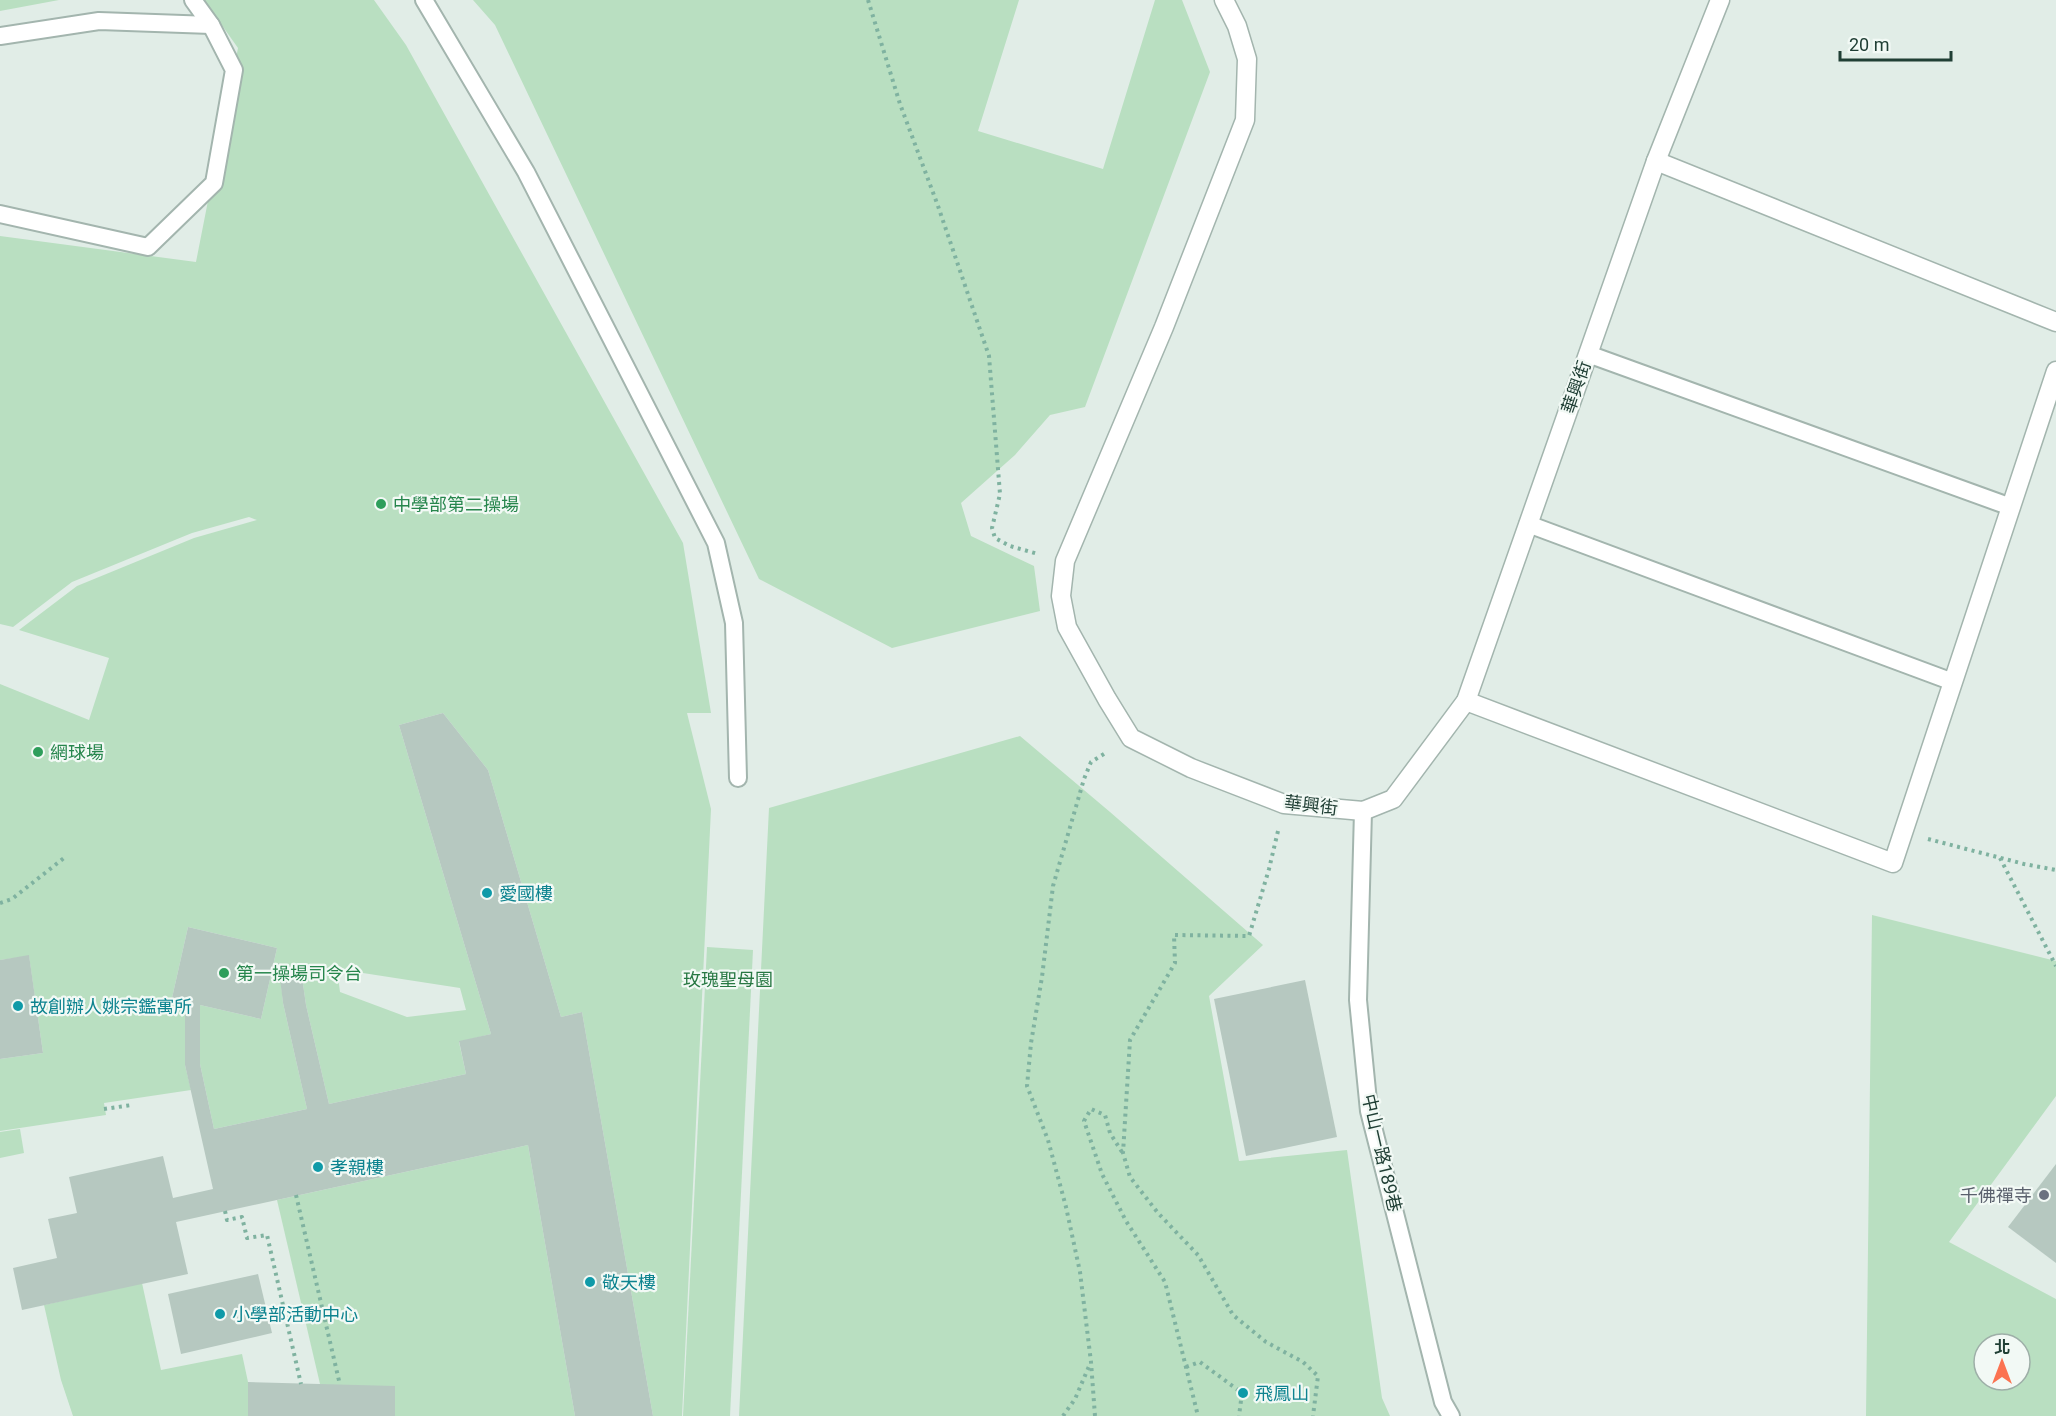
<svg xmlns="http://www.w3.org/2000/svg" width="2056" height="1416" viewBox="0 0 2056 1416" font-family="Roboto,'Noto Sans TC',sans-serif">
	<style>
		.green { fill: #b9dfc1; fill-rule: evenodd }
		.building { fill: #b6c8c0 }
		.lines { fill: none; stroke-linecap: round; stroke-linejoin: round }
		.service-casing { stroke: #a3b5ae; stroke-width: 20 }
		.minor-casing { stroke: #a3b5ae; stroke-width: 21 }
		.path { stroke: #7fb2a0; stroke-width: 4; stroke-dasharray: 3 4.5; stroke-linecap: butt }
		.service { stroke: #fff; stroke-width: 16 }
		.minor { stroke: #fff; stroke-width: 18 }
		.leisure-dot { fill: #2e9e5b; stroke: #f2f9f5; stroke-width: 2 }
		.culture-dot { fill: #0f9aa8; stroke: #f2f9f5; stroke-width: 2 }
		.worship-dot { fill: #6b7280; stroke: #f2f9f5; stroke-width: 2 }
		.labels { text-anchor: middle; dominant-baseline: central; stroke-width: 4.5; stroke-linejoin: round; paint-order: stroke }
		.street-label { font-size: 18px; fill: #203f35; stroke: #f2f9f5 }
		.leisure-label { font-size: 18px; fill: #27864d; stroke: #f2f9f5; text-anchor: start }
		.culture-label { font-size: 18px; fill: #0d838f; stroke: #f2f9f5; text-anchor: start }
		.park-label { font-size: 18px; fill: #287843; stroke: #f2f9f5 }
		.worship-label { font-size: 18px; fill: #5b616d; stroke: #f2f9f5; text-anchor: end }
	</style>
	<rect width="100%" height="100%" fill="#e1ede7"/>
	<g class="green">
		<path d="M 0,0 L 59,0 L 0,11 Z"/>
		<path d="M 204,0 L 374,0 L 406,45 L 683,543 L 711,713 L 687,713 L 711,809 L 682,1416 L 653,1416 L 582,1012 L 561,1017 L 488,770 L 443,713 L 399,725 L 491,1034 L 459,1042 L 466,1074 L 329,1104 L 306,1005 L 301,970 L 279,963 L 283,1003 L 307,1109 L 214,1129 L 200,1064 L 200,1005 L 261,1019 L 277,948 L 188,927 L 172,998 L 185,1001 L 185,1065 L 191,1090 L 104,1103 L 106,1115 L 0,1131 L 0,1059 L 43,1053 L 29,956 L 0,960 L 0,684 L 89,720 L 109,658 L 19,630 L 77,586 L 194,538 L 257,520 L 249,517 L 192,533 L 72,582 L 13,627 L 0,624 L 0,236 L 196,262 L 238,48 ZM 337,969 L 460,988 L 466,1010 L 407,1017 L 340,992 Z"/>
		<path d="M 473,0 L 1019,0 L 978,131 L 1103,169 L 1155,0 L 1182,0 L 1210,72 L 1085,407 L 1050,415 L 1015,455 L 961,503 L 971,536 L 1034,566 L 1040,611 L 892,648 L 759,579 L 495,25 Z"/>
		<path d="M 1020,736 L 1110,812 L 1263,945 L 1209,996 L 1239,1161 L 1347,1150 L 1382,1398 L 1390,1416 L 739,1416 L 769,808 Z"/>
		<path d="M 1872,915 L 2056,961 L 2056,1096 L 1949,1242 L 2056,1299 L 2056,1416 L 1866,1416 ZM 1984,1344 L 2020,1344 L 2020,1380 L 1984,1380 Z"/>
		<path d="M 707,947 L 753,950 L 730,1416 L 683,1416 Z"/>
		<path d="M 20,1129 L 24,1153 L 0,1158 L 0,1132 Z"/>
		<path d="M 528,1145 L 575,1416 L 395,1416 L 320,1384 L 277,1200 Z"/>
		<path d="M 142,1283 L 161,1370 L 242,1354 L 248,1382 L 248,1416 L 73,1416 L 61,1380 L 44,1305 Z"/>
	</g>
	<g class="building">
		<path d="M 443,713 L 488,770 L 561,1017 L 582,1012 L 653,1416 L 575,1416 L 528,1145 L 176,1222 L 188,1274 L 22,1310 L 13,1268 L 57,1258 L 48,1219 L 77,1213 L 69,1177 L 163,1156 L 173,1198 L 213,1189 L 185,1065 L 185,1001 L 172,998 L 188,927 L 277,948 L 261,1019 L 200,1005 L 200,1064 L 214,1129 L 307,1109 L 283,1003 L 278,963 L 301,970 L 306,1005 L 329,1104 L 466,1074 L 459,1041 L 491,1034 L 399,725 Z"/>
		<path d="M 29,955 L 43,1053 L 0,1059 L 0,960 Z"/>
		<path d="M 1305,980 L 1337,1137 L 1246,1156 L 1214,999 Z"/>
		<path d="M 2056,1164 L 2056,1263 L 2008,1227 Z"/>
		<path d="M 258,1274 L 272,1333 L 181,1354 L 168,1294 Z"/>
		<path d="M 248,1382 L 395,1386 L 395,1416 L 248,1416 Z"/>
	</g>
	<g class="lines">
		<g class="service-casing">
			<g id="service">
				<path d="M 424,0 L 526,172 L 716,543 L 734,623 L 738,778"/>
				<path d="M 0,36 L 99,21 L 211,25"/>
				<path d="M 0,214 L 148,247 L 214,183 L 234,70 L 211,25 L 193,0"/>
				<path d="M 1588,354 L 2011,507"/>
				<path d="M 1528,524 L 1953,682"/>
				<path d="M 1363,811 L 1358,1000 L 1369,1111 L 1443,1402 L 1451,1416"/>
			</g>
		</g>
		<g class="minor-casing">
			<g id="minor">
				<path d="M 1224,0 L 1237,26 L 1247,59 L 1245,120 L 1164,327 L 1065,561 L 1061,596 L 1067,627 L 1107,699 L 1131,738 L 1191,768 L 1284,804 L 1363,811 L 1393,799 L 1466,701 L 1656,161 L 1720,0"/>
				<path d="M 1656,161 L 2056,322"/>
				<path d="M 1466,701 L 1893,863 L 2056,371"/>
			</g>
		</g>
		<g class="path">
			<path d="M 868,0 L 900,104 L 938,206 L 989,356 L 1000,494 L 992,528 L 995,538 L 1010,546 L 1038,554"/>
			<path d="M 1278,831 L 1269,869 L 1249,936 L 1174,935 L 1175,963 L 1130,1040 L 1123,1153 L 1130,1177 L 1158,1213 L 1198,1255 L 1233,1315 L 1266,1342 L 1303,1362 L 1318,1376 L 1313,1416"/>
			<path d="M 1928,839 L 2024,864 L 2056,870"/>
			<path d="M 2000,858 L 2056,966"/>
			<path d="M 0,903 L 12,899 L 64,858"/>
			<path d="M 104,1109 L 132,1105"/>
			<path d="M 1122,1152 L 1110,1133 L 1105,1115 L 1091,1109 L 1084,1121 L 1102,1174 L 1126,1221 L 1165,1282 L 1198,1416"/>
			<path d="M 296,1195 L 340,1385"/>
			<path d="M 225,1211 L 227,1220 L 242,1217 L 247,1238 L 267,1235 L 301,1384"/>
			<path d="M 1186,1367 L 1200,1362 L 1242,1393 L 1239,1416"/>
			<path d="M 1063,1416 L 1075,1399 L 1090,1364"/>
			<path d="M 1095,1416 L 1091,1362 L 1080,1272 L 1066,1207 L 1048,1140 L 1027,1086 L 1031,1043 L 1042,977 L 1053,886 L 1084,779 L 1091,762 L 1107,752"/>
		</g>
		<use href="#service" class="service"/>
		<use href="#minor" class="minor"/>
	</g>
	<g class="leisure-dot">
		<circle cx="381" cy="504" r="6"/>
		<circle cx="38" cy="752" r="6"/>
		<circle cx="224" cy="973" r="6"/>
	</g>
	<g class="culture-dot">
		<circle cx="487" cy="893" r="6"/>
		<circle cx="18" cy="1006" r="6"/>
		<circle cx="318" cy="1167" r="6"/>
		<circle cx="590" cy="1282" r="6"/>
		<circle cx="220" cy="1314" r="6"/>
		<circle cx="1243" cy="1393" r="6"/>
	</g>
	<circle class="worship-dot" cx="2044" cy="1195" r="6"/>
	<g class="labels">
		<g class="street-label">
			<text transform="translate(1576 387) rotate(-71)">華興街</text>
			<text transform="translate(1311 805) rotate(7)">華興街</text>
			<text transform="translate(1382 1153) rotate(77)">中山一路189巷</text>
		</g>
		<g class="leisure-label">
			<text x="393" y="504">中學部第二操場</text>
			<text x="50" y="752">網球場</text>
			<text x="236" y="973">第一操場司令台</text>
		</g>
		<g class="culture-label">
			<text x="499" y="893">愛國樓</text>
			<text x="30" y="1006">故創辦人姚宗鑑寓所</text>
			<text x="330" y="1167">孝親樓</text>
			<text x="602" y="1282">敬天樓</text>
			<text x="232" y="1314">小學部活動中心</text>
			<text x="1255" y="1393">飛鳳山</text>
		</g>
		<g class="park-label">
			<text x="728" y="979">玫瑰聖母園</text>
		</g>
		<g class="worship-label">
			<text x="2032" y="1195">千佛禪寺</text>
		</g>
	</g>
	<g transform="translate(2002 1362)"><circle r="28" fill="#f2f9f5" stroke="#9eafa8" stroke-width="1.5"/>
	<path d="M0-4.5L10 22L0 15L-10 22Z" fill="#fb7351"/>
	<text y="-9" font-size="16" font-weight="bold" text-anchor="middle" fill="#203f35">北</text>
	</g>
	<path d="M1840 51v9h111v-9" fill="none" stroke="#203f35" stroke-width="3"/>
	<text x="1849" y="51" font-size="18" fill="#203f35" stroke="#f2f9f5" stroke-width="4.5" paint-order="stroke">20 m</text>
</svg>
